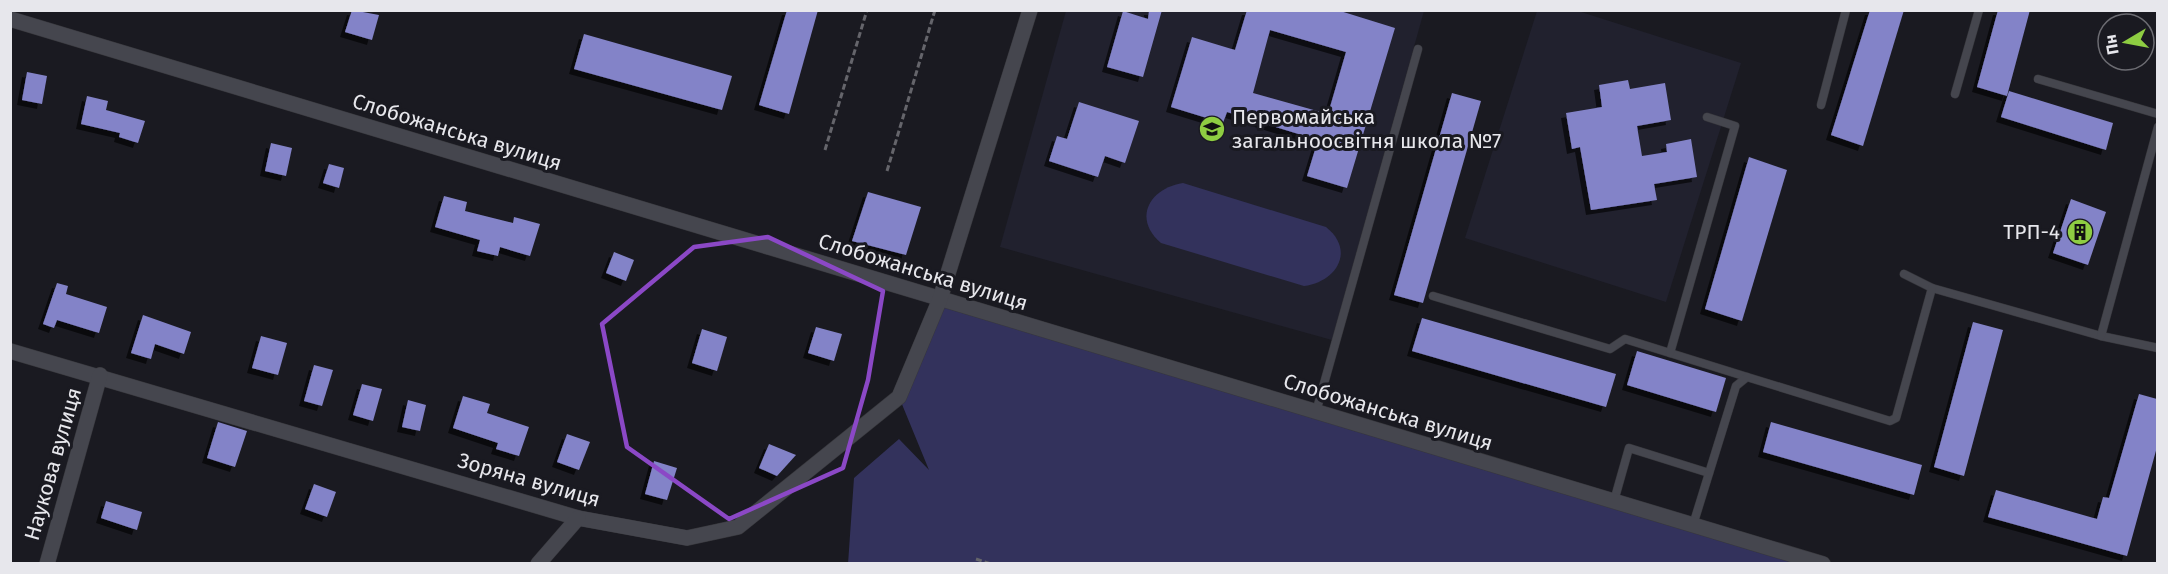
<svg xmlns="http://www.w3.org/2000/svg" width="2168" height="574" viewBox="0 0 2168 574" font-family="'Fira Sans',sans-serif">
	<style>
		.built { fill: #21212e }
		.green { fill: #33325c }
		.building { fill: #8383c8; fill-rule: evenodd; filter: url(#shadow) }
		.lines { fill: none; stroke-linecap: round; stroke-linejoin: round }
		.service-casing { stroke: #37373c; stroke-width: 9 }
		.minor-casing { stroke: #37373c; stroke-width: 16 }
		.path { stroke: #65656b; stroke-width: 3; stroke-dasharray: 6 3; stroke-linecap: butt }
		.service { stroke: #45464e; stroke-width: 8 }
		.minor { stroke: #45464e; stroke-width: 15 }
		.marked { fill: none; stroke: #8b48c6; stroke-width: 4.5; stroke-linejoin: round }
		.labels { text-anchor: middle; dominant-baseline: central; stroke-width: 6; stroke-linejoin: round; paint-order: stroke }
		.poi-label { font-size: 21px; fill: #e7e7ec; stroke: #1a1a21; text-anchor: start }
		.street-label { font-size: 21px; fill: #e7e7ec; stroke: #1a1a21 }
	</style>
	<defs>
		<filter id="shadow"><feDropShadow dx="-5" dy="5" stdDeviation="0" flood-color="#0009"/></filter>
	</defs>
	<rect width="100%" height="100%" fill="#1a1a21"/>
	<g class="built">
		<path d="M 1066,11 L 1424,11 L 1332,340 L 1000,247 Z"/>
		<path d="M 1537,11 L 1578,11 L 1741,63 L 1666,302 L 1465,238 Z"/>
	</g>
	<g class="green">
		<path d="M 1183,183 L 1326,227 C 1356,251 1336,282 1304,286 L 1161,243 C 1132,218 1150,188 1183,183 Z"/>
		<path d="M 940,299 L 1823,564 L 848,564 L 854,478 L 899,439 L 929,470 L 899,397 Z"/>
	</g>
	<g class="building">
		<path d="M 352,10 L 379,15 L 372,40 L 345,32 Z"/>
		<path d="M 787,10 L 818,10 L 789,114 L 759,105 Z"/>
		<path d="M 1149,10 L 1162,10 L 1143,77 L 1107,67 L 1123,11 L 1148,19 Z"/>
		<path d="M 1247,10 L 1337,10 L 1395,28 L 1347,188 L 1307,176 L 1318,140 L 1227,112 L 1223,123 L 1171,107 L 1192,37 L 1235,50 ZM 1270,30 L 1346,52 L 1328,114 L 1253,93 Z"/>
		<path d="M 1870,10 L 1904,10 L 1863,146 L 1831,135 Z"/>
		<path d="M 1998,10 L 2030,10 L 2007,96 L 1977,87 Z"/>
		<path d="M 584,34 L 732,76 L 722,110 L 574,69 Z"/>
		<path d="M 27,72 L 47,76 L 42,104 L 22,100 Z"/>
		<path d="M 1628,80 L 1630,89 L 1665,83 L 1671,120 L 1637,126 L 1642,156 L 1667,152 L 1666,144 L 1691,139 L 1697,177 L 1654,184 L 1657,200 L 1591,210 L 1580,147 L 1572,149 L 1566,113 L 1602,107 L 1599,85 Z"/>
		<path d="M 2009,91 L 2113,123 L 2106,150 L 2001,117 Z"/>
		<path d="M 1452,93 L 1481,101 L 1423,303 L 1394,295 Z"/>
		<path d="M 87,96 L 108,101 L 106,110 L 145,121 L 138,143 L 119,137 L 120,133 L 81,124 Z"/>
		<path d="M 1079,102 L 1139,121 L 1125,163 L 1105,156 L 1098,177 L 1049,161 L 1057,136 L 1067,139 Z"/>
		<path d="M 271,143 L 292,148 L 286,176 L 265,171 Z"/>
		<path d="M 1749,157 L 1787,170 L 1742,321 L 1705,309 Z"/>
		<path d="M 329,164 L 344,168 L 339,188 L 323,183 Z"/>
		<path d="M 868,192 L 921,207 L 906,255 L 852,241 Z"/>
		<path d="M 444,196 L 467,202 L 465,211 L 513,223 L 514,217 L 540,224 L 530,256 L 500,247 L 498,256 L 477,251 L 480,240 L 435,227 Z"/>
		<path d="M 2071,199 L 2106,212 L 2088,265 L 2053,253 Z"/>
		<path d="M 614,252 L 634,260 L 626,281 L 606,273 Z"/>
		<path d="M 57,283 L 68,286 L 66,294 L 107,307 L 99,333 L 57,320 L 54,328 L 43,324 Z"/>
		<path d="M 143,315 L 191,332 L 184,354 L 155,344 L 151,359 L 131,353 Z"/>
		<path d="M 1422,318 L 1616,374 L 1606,407 L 1412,351 Z"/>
		<path d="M 1973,322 L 2003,330 L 1964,476 L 1934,467 Z"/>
		<path d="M 816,327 L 842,334 L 834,361 L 808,353 Z"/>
		<path d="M 702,329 L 727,337 L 717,371 L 692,363 Z"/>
		<path d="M 261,336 L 287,343 L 278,375 L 252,368 Z"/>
		<path d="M 1637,351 L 1726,378 L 1716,412 L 1627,385 Z"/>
		<path d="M 314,365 L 333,370 L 322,406 L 304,401 Z"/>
		<path d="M 362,384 L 382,389 L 373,421 L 353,415 Z"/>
		<path d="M 2139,394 L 2157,399 L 2157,447 L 2127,556 L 1988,517 L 1996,490 L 2097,519 L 2103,497 L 2109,498 Z"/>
		<path d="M 463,396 L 490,404 L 487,413 L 529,427 L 519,456 L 496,449 L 498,443 L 453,428 Z"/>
		<path d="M 408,400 L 426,405 L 420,431 L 402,427 Z"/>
		<path d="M 218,422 L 247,431 L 235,467 L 207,458 Z"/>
		<path d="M 1771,422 L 1922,465 L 1914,495 L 1763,452 Z"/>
		<path d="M 567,434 L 590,442 L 579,470 L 557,462 Z"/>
		<path d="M 769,444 L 796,455 L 777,476 L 759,468 Z"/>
		<path d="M 654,461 L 677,468 L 667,500 L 645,494 Z"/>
		<path d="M 314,484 L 336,492 L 327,517 L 305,509 Z"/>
		<path d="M 106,501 L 142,512 L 137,530 L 101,518 Z"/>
	</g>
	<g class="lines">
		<g class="service-casing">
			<g id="service">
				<path d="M 2038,79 L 2158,114"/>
				<path d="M 1955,94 L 1979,10"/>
				<path d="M 1821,105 L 1846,10"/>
				<path d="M 1904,274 L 1932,288 L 2101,336 L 2158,348"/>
				<path d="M 1433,296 L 1610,349 L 1625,339 L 1747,377"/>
				<path d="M 2101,336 L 2158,127"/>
				<path d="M 1670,353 L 1735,126 L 1707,117"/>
				<path d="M 1316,412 L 1418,49"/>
				<path d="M 1614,501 L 1629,448 L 1709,473"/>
				<path d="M 1693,525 L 1736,386 L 1747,377 L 1890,421 L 1896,418 L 1932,288"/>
			</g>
		</g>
		<g class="minor-casing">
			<g id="minor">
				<path d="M 10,19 L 1823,564"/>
				<path d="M 10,351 L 578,518 L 687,538 L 738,527 L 899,397 L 940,299 L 1030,10"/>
				<path d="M 47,564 L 100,375"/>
				<path d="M 538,564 L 578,518"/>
			</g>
		</g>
		<g class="path">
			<path d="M 825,150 L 867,10"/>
			<path d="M 887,171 L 935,10"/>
			<path d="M 976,559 L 991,564"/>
		</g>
		<use href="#service" class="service"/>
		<use href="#minor" class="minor"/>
	</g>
	<path class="marked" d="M 768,237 L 883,291 L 868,380 L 843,468 L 729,519 L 627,447 L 602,324 L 694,247 Z"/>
	<defs>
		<g id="school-disc" transform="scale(1.35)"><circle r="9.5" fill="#8ecd42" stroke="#1a1a21"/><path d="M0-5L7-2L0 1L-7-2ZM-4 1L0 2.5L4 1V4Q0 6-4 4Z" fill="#111"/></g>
		<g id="building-disc" transform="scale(1.35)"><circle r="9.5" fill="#8ecd42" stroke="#1a1a21"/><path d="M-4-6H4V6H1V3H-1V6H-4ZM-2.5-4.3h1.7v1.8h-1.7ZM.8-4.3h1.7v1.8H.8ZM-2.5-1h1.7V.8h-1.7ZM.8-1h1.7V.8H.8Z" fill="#111"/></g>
	</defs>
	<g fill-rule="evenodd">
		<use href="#school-disc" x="1212" y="129"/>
		<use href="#building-disc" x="2080" y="232"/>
	</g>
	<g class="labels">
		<g class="poi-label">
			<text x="1232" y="117">Первомайська<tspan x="1232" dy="24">загальноосвітня школа №7</tspan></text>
			<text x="2060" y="232" text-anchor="end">ТРП-4</text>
		</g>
		<g class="street-label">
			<text transform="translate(457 132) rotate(17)">Слобожанська вулиця</text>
			<text transform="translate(923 272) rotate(17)">Слобожанська вулиця</text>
			<text transform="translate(1388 412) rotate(17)">Слобожанська вулиця</text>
			<text transform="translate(53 464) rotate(-74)">Наукова вулиця</text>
			<text transform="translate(529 480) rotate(16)">Зоряна вулиця</text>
		</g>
	</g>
	<rect width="2168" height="574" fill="none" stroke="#e7e7ec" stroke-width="24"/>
	<g transform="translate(2126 42) rotate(260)"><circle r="28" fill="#1a1a21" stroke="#6c6c72" stroke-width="1.5"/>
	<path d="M0-4.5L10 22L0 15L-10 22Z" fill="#8ecd42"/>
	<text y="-9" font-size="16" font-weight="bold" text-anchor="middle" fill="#e7e7ec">Пн</text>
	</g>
</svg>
